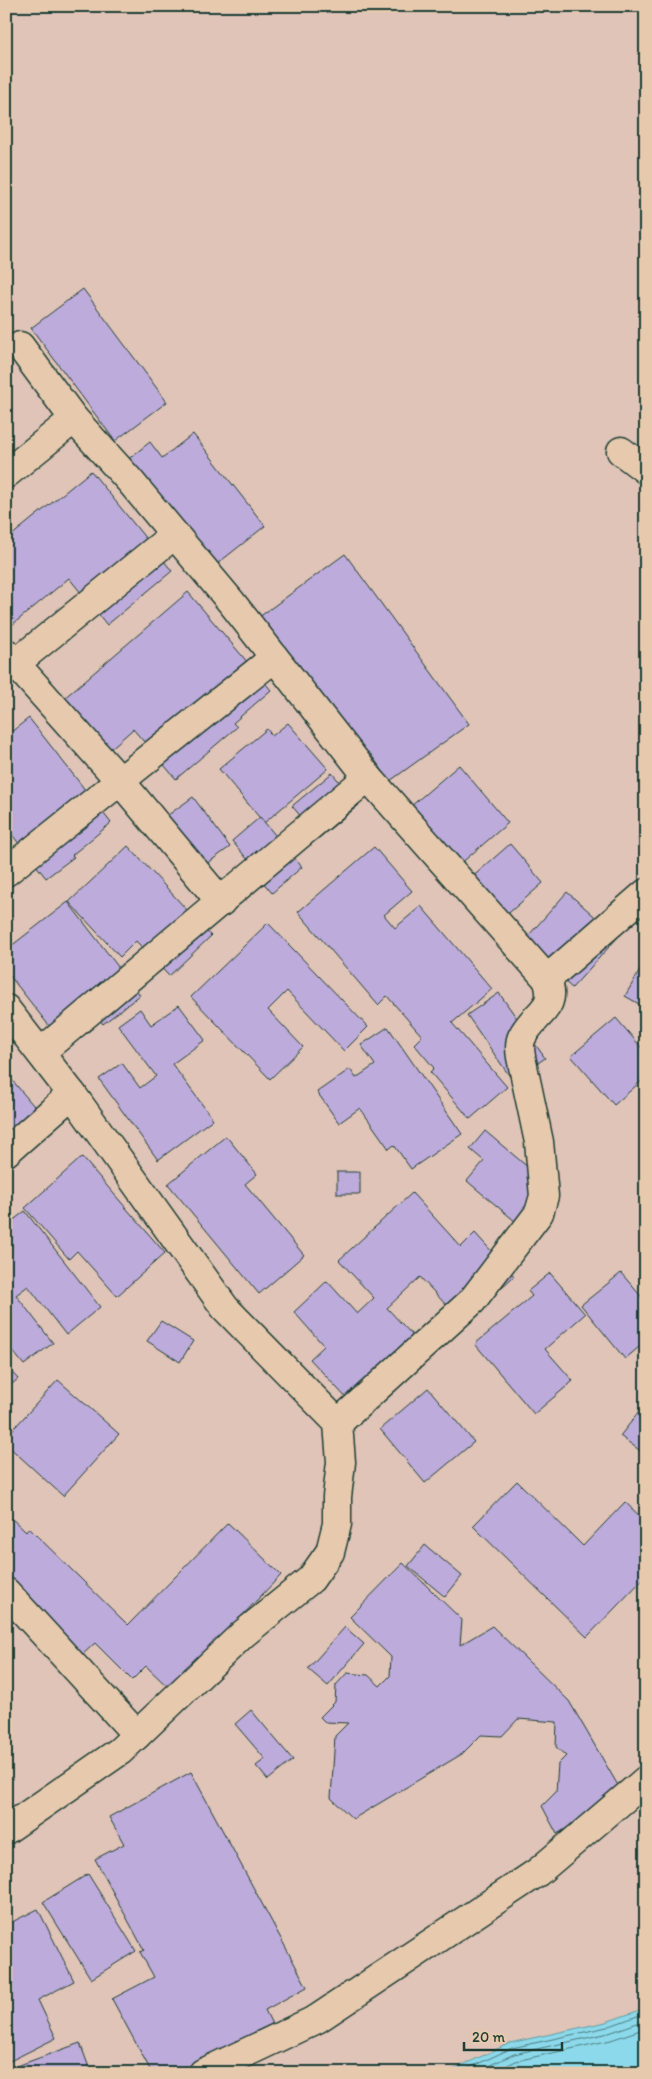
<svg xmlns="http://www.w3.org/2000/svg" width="652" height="2079" viewBox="0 0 652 2079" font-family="Itim,sans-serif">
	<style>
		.water { fill: #8cd9eb; stroke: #609ba2 }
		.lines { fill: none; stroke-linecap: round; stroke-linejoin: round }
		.shore { stroke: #4b7b7d; stroke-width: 1 }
		.building { fill: #bdabdb; stroke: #1f3d34 }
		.minor-casing { stroke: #1f3d34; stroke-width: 31 }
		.minor { stroke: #e7caae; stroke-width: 28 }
	</style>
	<rect width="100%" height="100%" fill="#dfc4b7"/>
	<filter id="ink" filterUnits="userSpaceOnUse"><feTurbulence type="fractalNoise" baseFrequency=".02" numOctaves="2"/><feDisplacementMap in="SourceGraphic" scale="10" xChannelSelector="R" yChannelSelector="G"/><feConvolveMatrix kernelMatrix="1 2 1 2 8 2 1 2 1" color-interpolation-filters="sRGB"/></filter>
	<g filter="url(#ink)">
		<path class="water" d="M 646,2008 L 646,2073 L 446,2073 L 510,2043 L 606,2022 Z"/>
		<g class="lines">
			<g class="shore">
				<path d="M 458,2073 L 512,2048 L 607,2027 L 646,2013"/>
				<path d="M 473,2073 L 514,2054 L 609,2033 L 646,2020"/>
				<path d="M 491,2073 L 516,2061 L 611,2040 L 646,2028"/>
			</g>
		</g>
		<g class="building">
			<path d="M 83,289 L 167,402 L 115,441 L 31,328 Z"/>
			<path d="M 193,434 L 265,526 L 212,568 L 127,460 L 150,442 L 162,458 Z"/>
			<path d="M 91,471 L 172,571 L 107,625 L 69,578 L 6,630 L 6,540 Z"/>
			<path d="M 345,554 L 469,724 L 390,781 L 369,752 L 358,760 L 255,620 Z"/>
			<path d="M 188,592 L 271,690 L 233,723 L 237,727 L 176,779 L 133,729 L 99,759 L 55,706 Z"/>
			<path d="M 29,718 L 111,823 L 72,855 L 74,857 L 46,878 L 6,827 L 6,736 Z"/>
			<path d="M 288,723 L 328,769 L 264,823 L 219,769 L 267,729 L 272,736 Z"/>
			<path d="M 459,765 L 508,823 L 452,871 L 403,813 Z"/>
			<path d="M 332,773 L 359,805 L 319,838 L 292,806 Z"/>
			<path d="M 193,797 L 230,847 L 194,873 L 157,823 Z"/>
			<path d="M 260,817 L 302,867 L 272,893 L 246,862 L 248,860 L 232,841 Z"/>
			<path d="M 510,844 L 543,883 L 502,919 L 469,880 Z"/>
			<path d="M 128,846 L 211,936 L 169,976 L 136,941 L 120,957 L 69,902 Z"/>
			<path d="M 374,847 L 412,891 L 384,915 L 395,928 L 421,906 L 492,989 L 452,1023 L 507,1087 L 470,1119 L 430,1072 L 434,1068 L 414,1044 L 422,1036 L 387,996 L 378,1005 L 298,912 Z"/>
			<path d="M 567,892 L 618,937 L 572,988 L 522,943 Z"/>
			<path d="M 68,902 L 140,995 L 103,1024 L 95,1014 L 61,1041 L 6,971 L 6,950 Z"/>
			<path d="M 268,923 L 368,1027 L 344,1051 L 287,991 L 268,1010 L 303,1047 L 270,1079 L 191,997 Z"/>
			<path d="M 646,960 L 646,1008 L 625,996 Z"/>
			<path d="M 499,993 L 545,1058 L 513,1081 L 467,1015 Z"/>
			<path d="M 179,1005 L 205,1040 L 172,1064 L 213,1119 L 158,1160 L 99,1079 L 122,1063 L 140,1088 L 156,1076 L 118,1025 L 140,1009 L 151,1025 Z"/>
			<path d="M 616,1018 L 646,1053 L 646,1077 L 614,1105 L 571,1056 Z"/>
			<path d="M 388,1027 L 462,1134 L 411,1169 L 394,1145 L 389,1149 L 360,1108 L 339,1123 L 317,1092 L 350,1069 L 356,1078 L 375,1065 L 361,1045 Z"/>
			<path d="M 6,1073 L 50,1125 L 6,1163 Z"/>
			<path d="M 485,1131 L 548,1184 L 516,1222 L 467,1181 L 484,1161 L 470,1149 Z"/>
			<path d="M 226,1136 L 257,1174 L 245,1184 L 304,1255 L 259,1294 L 168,1184 Z"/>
			<path d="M 82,1157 L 165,1253 L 117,1296 L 77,1251 L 69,1259 L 25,1208 Z"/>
			<rect x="337" y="1172" width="23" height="22"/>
			<path d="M 412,1193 L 461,1247 L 475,1233 L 514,1276 L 463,1323 L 420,1277 L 387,1308 L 431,1355 L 364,1417 L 310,1359 L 324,1346 L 294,1312 L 327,1281 L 357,1314 L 374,1298 L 339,1260 Z"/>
			<path d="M 25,1211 L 100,1307 L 66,1335 L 28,1286 L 16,1295 L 53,1343 L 24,1365 L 6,1343 L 6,1226 Z"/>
			<path d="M 550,1273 L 585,1314 L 545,1349 L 573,1381 L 534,1414 L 475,1344 L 532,1296 L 528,1291 Z"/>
			<path d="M 621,1273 L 646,1302 L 646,1341 L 625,1359 L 581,1305 Z"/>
			<path d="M 161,1321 L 193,1341 L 180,1362 L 147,1341 Z"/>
			<path d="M 6,1366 L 18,1379 L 6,1389 Z"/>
			<path d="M 58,1380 L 119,1434 L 63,1496 L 6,1444 L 6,1437 Z"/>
			<path d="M 428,1388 L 474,1442 L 425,1483 L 380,1429 Z"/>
			<path d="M 646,1403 L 646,1455 L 620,1436 Z"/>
			<path d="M 517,1481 L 583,1546 L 625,1502 L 646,1522 L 646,1576 L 587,1637 L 473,1526 Z"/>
			<path d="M 6,1513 L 26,1532 L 29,1528 L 128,1625 L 228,1523 L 281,1575 L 171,1690 L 146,1666 L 132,1680 L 95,1643 L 82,1655 L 6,1581 Z"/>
			<path d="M 425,1545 L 462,1576 L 445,1597 L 408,1566 Z"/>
			<path d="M 403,1563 L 462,1620 L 460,1645 L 492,1626 L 569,1701 L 623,1794 L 557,1834 L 542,1806 L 556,1792 L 558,1764 L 566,1756 L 556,1747 L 557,1722 L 518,1719 L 502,1736 L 481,1735 L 462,1754 L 353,1819 L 331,1798 L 335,1736 L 348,1723 L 325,1722 L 320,1717 L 335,1702 L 336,1685 L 347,1673 L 368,1675 L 380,1686 L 390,1676 L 391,1657 L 350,1617 Z"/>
			<path d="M 345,1627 L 364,1644 L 328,1686 L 308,1669 Z"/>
			<path d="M 251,1710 L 293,1760 L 268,1780 L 256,1766 L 265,1759 L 235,1724 Z"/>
			<path d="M 191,1772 L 307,1987 L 265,2010 L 272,2024 L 182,2073 L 152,2073 L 112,1999 L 154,1977 L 140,1952 L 144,1950 L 95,1859 L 124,1844 L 109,1817 Z"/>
			<path d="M 88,1874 L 136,1951 L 91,1979 L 43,1902 Z"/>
			<path d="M 38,1909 L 74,1981 L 38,2000 L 56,2038 L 6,2063 L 6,1925 Z"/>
			<path d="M 80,2043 L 91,2073 L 6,2073 L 6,2070 Z"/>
		</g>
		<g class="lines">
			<g class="minor-casing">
				<g id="minor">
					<path d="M 20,346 L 74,419 L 130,481 L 232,603 L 368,777 L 547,979 C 559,1010 534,1012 522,1037 C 519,1043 520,1051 521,1057 L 539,1142 L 544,1196 L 539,1213 L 472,1301 L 338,1423"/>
					<path d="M 621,451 L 646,470"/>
					<path d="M 6,474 L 74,419"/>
					<path d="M 6,653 L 121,782 L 221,902"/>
					<path d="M 6,671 L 174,535"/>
					<path d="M 6,872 L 274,658"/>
					<path d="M 547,979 L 646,893"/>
					<path d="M 6,1009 L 72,1094 L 225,1308 L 338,1423 L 341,1462 L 337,1497 L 337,1524 L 330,1552 L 311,1579 L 243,1634 L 120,1751 L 6,1830"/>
					<path d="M 41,1052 L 368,777"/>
					<path d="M 6,1152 L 72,1094"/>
					<path d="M 6,1592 L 137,1735"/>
					<path d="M 203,2073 L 317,2019 L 538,1872 L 646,1780"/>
				</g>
			</g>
			<use href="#minor" class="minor"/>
		</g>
	</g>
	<rect width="652" height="2079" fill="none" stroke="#e7caae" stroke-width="25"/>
	<rect x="12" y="12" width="627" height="2054" fill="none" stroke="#1f3d34" stroke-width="2" filter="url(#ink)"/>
	<path d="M464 2042v8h98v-8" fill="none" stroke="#1f3d34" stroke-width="2.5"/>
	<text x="472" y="2042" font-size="15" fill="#1f3d34" stroke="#e7caae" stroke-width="4" paint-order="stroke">20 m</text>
</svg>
